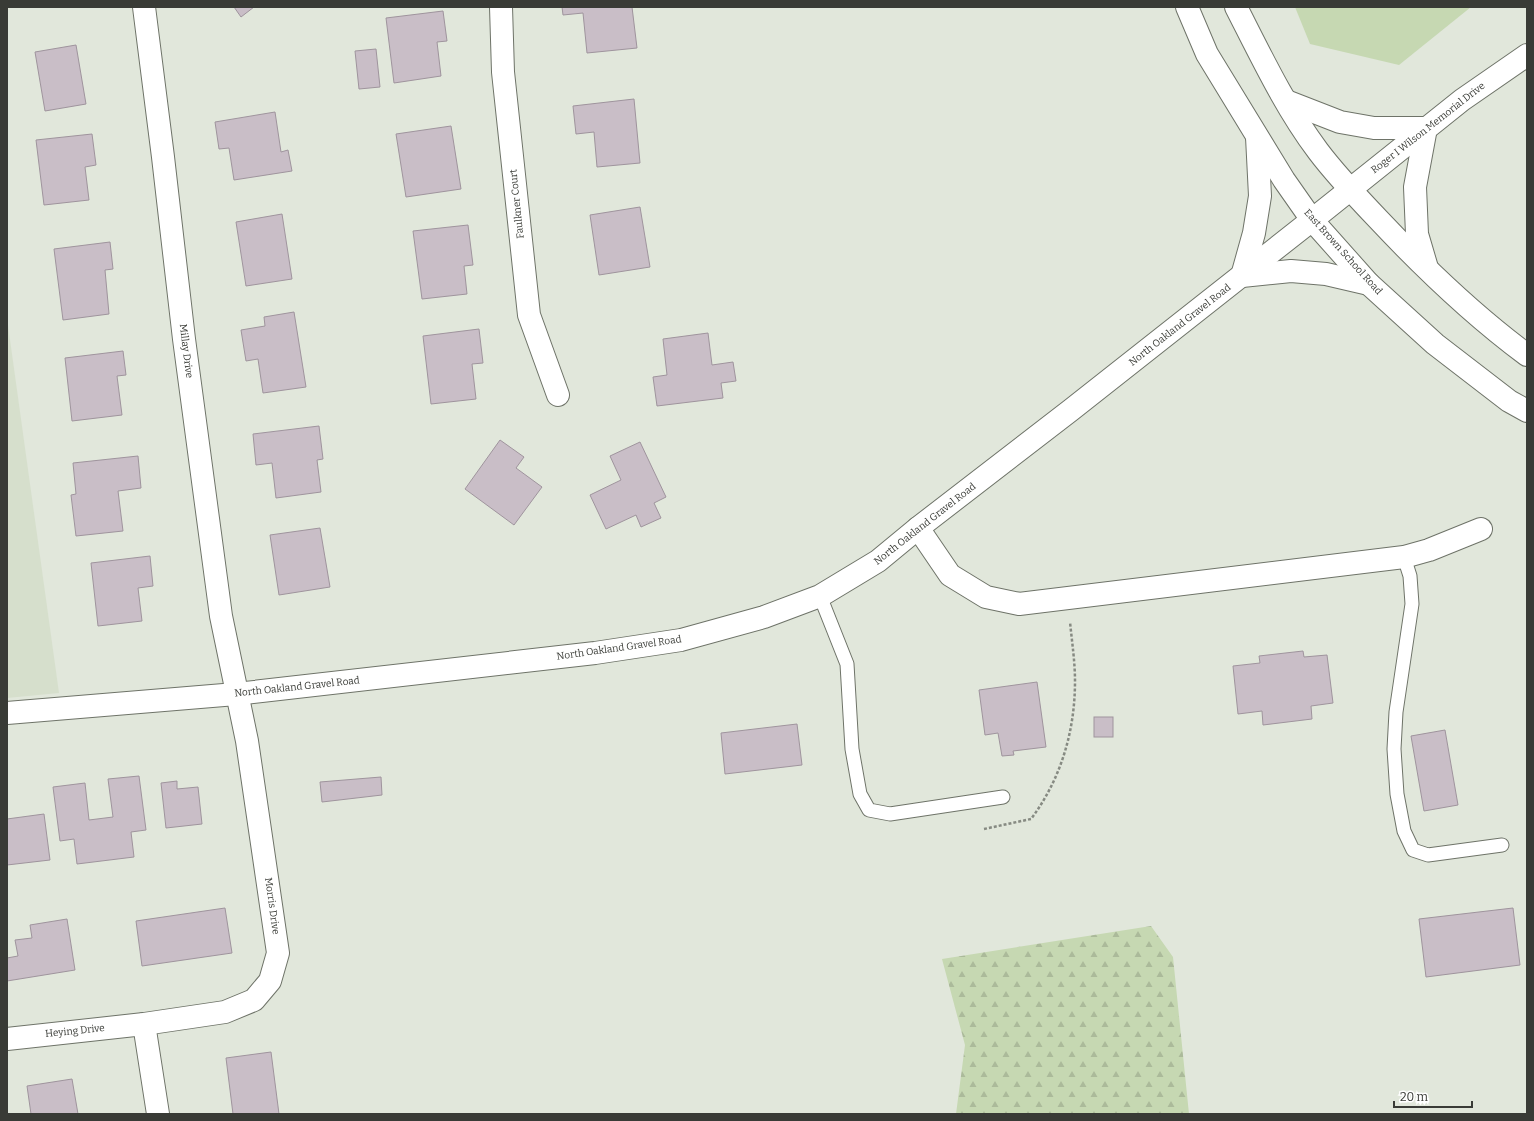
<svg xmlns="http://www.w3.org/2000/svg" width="1534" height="1121" viewBox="0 0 1534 1121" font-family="Bitter,serif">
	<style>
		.built { fill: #d6dfcc }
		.forest { fill: url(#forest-firs) }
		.garden { fill: #c6d8b2 }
		.building { fill: #c9bec7; stroke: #9f949d }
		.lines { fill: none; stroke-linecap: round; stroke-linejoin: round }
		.service-casing { stroke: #6e7368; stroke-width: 15 }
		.minor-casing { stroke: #6e7368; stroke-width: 24 }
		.tertiary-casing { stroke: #6e7368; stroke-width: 24 }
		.secondary-casing { stroke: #6e7368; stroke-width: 24 }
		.path { stroke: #868a82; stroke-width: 2.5; stroke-dasharray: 3 2; stroke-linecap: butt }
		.service { stroke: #fff; stroke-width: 13 }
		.minor { stroke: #fff; stroke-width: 22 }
		.tertiary { stroke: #fff; stroke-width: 22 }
		.secondary { stroke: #fff; stroke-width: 22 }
		.labels { text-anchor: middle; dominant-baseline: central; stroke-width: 3; stroke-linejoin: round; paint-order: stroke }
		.street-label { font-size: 10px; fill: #393b36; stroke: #fff }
	</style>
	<defs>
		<pattern id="forest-firs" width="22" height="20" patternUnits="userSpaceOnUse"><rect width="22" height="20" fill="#c6d8b2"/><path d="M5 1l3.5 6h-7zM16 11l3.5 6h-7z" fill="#abba9a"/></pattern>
	</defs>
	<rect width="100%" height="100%" fill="#e1e7db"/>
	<path class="built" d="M 7,318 L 59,693 L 7,698 Z"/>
	<path class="forest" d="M 1151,926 L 1173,957 L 1189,1114 L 956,1114 L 965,1045 L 942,959 Z"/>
	<path class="garden" d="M 1295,7 L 1471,7 L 1399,65 L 1310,44 Z"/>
	<g class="building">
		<path d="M 234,7 L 254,7 L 241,17 Z"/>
		<path d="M 562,7 L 632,7 L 637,48 L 587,53 L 583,13 L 563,15 Z"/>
		<path d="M 443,11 L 447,41 L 437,42 L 441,76 L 394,83 L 386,18 Z"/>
		<path d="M 76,45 L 86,104 L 45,111 L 35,52 Z"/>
		<path d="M 376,49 L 380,87 L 359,89 L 355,51 Z"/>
		<path d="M 634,99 L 640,163 L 597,167 L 594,132 L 576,134 L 573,106 Z"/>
		<path d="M 275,112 L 281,152 L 288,150 L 292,171 L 234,180 L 229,148 L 219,149 L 215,122 Z"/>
		<path d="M 451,126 L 461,189 L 406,197 L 396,134 Z"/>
		<path d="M 92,134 L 96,165 L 85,167 L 89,200 L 44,205 L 36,140 Z"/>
		<path d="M 640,207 L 650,267 L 599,275 L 590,215 Z"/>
		<path d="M 282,214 L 292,279 L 246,286 L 236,222 Z"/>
		<path d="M 468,225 L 473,265 L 464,266 L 467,294 L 422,299 L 413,231 Z"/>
		<path d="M 110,242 L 113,269 L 105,270 L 109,314 L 63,320 L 54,249 Z"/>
		<path d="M 294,312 L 306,387 L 263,393 L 258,359 L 246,361 L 241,330 L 265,326 L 264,317 Z"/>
		<path d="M 479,329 L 483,363 L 472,364 L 476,399 L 431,404 L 423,336 Z"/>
		<path d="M 708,333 L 712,365 L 733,362 L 736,381 L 721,383 L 723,398 L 657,406 L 653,377 L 667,375 L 663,339 Z"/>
		<path d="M 123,351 L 126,375 L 117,376 L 122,415 L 72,421 L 65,358 Z"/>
		<path d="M 319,426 L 323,459 L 317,460 L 321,492 L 276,498 L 272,463 L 256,465 L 253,434 Z"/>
		<path d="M 500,440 L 524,457 L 516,468 L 542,487 L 514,525 L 465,489 Z"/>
		<path d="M 640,442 L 666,497 L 654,503 L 661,518 L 641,527 L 636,515 L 606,529 L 590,495 L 621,480 L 610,456 Z"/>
		<path d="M 138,456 L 141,488 L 118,491 L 123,531 L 76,536 L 71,495 L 76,494 L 73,463 Z"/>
		<path d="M 320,528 L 330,587 L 279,595 L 270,535 Z"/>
		<path d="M 150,556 L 153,586 L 138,588 L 142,621 L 98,626 L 91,563 Z"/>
		<path d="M 1303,651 L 1304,657 L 1327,655 L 1333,703 L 1311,706 L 1312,719 L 1263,725 L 1262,711 L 1238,714 L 1233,666 L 1260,663 L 1259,656 Z"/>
		<path d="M 1037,682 L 1046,747 L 1013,751 L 1014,755 L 1002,756 L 998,733 L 985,735 L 979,690 Z"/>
		<rect x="1094" y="717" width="19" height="20"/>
		<path d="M 797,724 L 802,765 L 725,774 L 721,733 Z"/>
		<path d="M 1445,730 L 1458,805 L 1424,811 L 1411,736 Z"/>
		<path d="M 139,776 L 146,830 L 131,832 L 134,857 L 77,864 L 74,839 L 60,841 L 53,787 L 85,783 L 89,820 L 113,817 L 108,779 Z"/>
		<path d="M 381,777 L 382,795 L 322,802 L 320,782 Z"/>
		<path d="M 177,781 L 177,789 L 198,787 L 202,824 L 166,828 L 161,783 Z"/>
		<path d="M 44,814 L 50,860 L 7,865 L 7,819 Z"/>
		<path d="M 225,908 L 232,953 L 142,966 L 136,921 Z"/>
		<path d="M 1513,908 L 1520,965 L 1426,977 L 1419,919 Z"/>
		<path d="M 67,919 L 75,970 L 7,981 L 7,958 L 18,956 L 15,940 L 32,938 L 30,925 Z"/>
		<path d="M 271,1052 L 279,1114 L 233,1114 L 226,1058 Z"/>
		<path d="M 72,1079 L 78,1114 L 31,1114 L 27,1086 Z"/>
	</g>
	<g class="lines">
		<g class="service-casing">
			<g id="service">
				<path d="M 1404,557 L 1410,576 L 1412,604 L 1396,712 L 1394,749 L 1397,794 L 1404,831 L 1413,850 L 1428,855 L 1502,845"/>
				<path d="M 820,596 L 847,664 L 852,749 L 860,794 L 869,810 L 890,814 L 1003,797"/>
			</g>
		</g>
		<g class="minor-casing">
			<g id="minor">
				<path d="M 501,7 L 503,72 L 529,315 L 558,395"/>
				<path d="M 918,528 L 950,575 L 986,597 L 1019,604 L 1404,557 L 1429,550 L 1481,529"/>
				<path d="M 144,1024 L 158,1114"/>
				<path d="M 7,1039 L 144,1024 L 225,1012 L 254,1000 L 270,981 L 278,953 L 247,741 L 221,616 L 184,339 L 163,157 L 144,7"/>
			</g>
		</g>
		<g class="tertiary-casing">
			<path id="tertiary" d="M 7,713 L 236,694 L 595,653 L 681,640 L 764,617 L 820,596 L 878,561 L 918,528 L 1071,410 L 1312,220 L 1462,100 L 1527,55"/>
		</g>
		<g class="secondary-casing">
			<g id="secondary">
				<path d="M 1187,7 L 1207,54 L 1284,180 L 1312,220 L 1369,284 L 1435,344 L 1509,401 L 1527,411"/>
				<path d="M 1236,7 C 1261,56 1285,107 1318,151 C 1336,175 1357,197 1378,219 C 1424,268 1473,315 1527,355"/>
				<path d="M 1286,101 L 1340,122 L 1374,128 L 1426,128 L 1415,187 L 1417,234 L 1427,268"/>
				<path d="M 1257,137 L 1260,196 L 1254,233 L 1242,276 L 1291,271 L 1326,274 L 1369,284"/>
			</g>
		</g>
		<path class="path" d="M 984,829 L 1031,819 C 1061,779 1075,731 1075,681 C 1075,662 1072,642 1070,622"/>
		<use href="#service" class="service"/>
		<use href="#minor" class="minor"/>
		<use href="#tertiary" class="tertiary"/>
		<use href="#secondary" class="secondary"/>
	</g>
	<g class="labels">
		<g class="street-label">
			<text transform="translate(1428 128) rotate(-38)">Roger I Wilson Memorial Drive</text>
			<text transform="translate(517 204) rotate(-96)">Faulkner Court</text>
			<text transform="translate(1343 252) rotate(48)">East Brown School Road</text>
			<text transform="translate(1180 325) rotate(-38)">North Oakland Gravel Road</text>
			<text transform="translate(186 351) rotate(83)">Millay Drive</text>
			<text transform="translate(925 524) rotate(-38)">North Oakland Gravel Road</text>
			<text transform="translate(619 648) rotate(-8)">North Oakland Gravel Road</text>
			<text transform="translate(297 687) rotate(-6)">North Oakland Gravel Road</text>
			<text transform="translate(272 906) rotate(82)">Morris Drive</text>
			<text transform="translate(75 1031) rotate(-6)">Heying Drive</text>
		</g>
	</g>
	<rect width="1534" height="1121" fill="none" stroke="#393b36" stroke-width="16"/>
	<path d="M1394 1101v6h78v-6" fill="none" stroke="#393b36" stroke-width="2"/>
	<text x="1400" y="1101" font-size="12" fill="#393b36" stroke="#ffffff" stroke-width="3" paint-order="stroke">20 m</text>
</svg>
